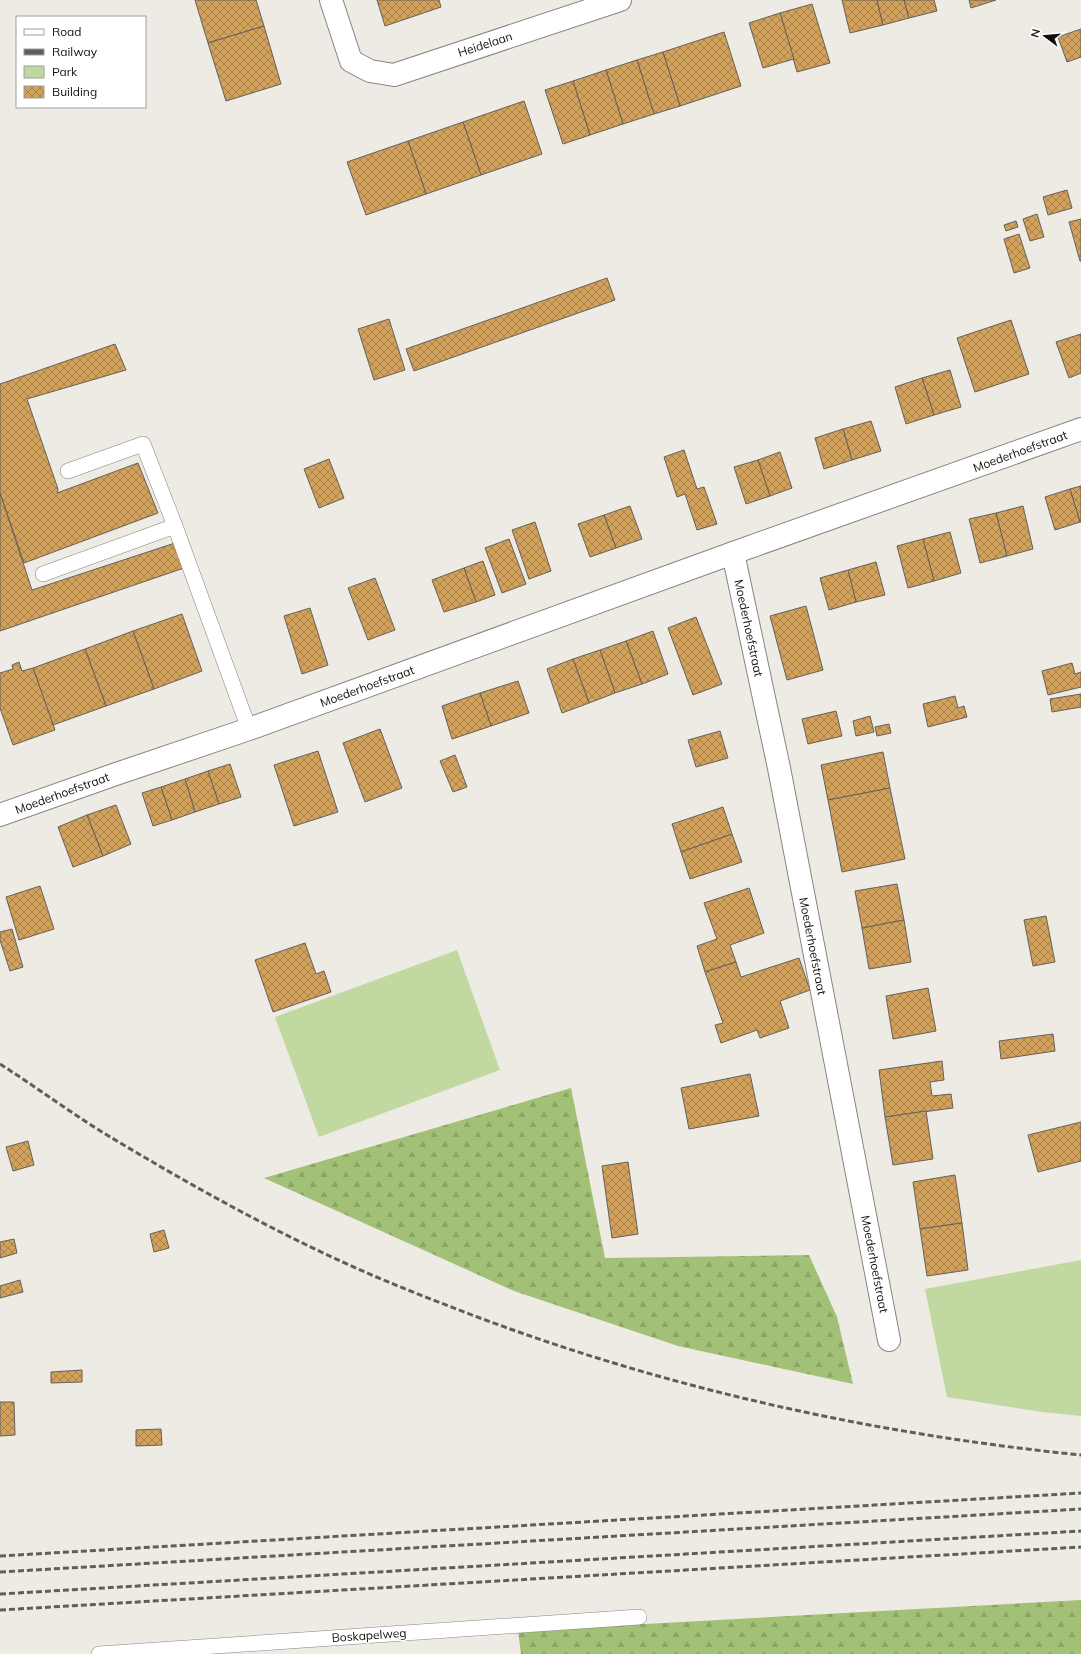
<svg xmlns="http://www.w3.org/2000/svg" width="1081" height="1654" viewBox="0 0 1081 1654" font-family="Mulish,sans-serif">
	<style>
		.green { fill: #c1d8a1 }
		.forest { fill: url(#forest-firs) }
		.building { fill: url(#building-cross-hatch); stroke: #64605b }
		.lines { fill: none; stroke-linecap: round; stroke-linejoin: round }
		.service-casing { stroke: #87857f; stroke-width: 16 }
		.minor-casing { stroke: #87857f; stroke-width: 24 }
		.service { stroke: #fff; stroke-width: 15 }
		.minor { stroke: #fff; stroke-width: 22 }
		.rail { stroke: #5f5e5a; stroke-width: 3; stroke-dasharray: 6 3; stroke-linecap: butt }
		.labels { text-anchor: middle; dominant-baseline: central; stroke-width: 3; stroke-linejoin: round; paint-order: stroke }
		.street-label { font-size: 12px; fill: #11100e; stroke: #fff }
	</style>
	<defs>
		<pattern id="forest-firs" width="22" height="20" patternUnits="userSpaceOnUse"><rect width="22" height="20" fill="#a3c176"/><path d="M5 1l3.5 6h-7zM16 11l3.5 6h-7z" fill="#8ba565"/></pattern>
		<pattern id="building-cross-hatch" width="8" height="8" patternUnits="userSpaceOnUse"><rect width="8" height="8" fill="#d2a15b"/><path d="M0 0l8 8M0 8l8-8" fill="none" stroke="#a9824a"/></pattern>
	</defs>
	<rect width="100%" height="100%" fill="#edebe4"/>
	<g class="green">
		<path d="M 457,950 L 500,1070 L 319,1137 L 275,1017 Z"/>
		<path d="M 1081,1260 L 1081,1416 L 1042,1412 L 947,1397 L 925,1289 Z"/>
	</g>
	<g class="forest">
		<path d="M 571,1088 L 605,1258 L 809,1255 L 837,1317 L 853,1384 L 678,1346 L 514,1291 L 264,1178 Z"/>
		<path d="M 1081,1600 L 1081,1654 L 521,1654 L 518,1631 Z"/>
	</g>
	<g class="building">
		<path d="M 195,0 L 256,0 L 264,26 L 208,43 Z"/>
		<path d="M 377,0 L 439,0 L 441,7 L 385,26 Z"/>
		<path d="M 842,0 L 877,0 L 883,25 L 850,33 Z"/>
		<path d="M 877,0 L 904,0 L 909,18 L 883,25 Z"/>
		<path d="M 904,0 L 934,0 L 937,11 L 909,18 Z"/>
		<path d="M 969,0 L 996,0 L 971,8 Z"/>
		<path d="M 812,4 L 830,63 L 797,72 L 780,13 Z"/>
		<path d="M 780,13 L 794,59 L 763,68 L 749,23 Z"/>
		<path d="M 264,26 L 281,84 L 226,101 L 208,43 Z"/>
		<path d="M 1081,29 L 1081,57 L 1067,62 L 1058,37 Z"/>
		<path d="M 724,32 L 741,86 L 680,106 L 663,52 Z"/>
		<path d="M 663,52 L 680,106 L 654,114 L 637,60 Z"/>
		<path d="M 637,60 L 654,114 L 623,124 L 606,70 Z"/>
		<path d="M 606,70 L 623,124 L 590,135 L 573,81 Z"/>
		<path d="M 573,81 L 590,135 L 563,144 L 545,90 Z"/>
		<path d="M 524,101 L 542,154 L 481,175 L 463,122 Z"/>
		<path d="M 463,122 L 481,175 L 426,194 L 408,141 Z"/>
		<path d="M 408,141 L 426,194 L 366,215 L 347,162 Z"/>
		<path d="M 1067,190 L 1072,208 L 1048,215 L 1043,197 Z"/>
		<path d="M 1037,214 L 1044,237 L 1030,241 L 1023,219 Z"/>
		<path d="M 1081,219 L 1081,261 L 1080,261 L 1069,222 Z"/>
		<path d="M 1016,221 L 1018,227 L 1006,231 L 1004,225 Z"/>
		<path d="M 1019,234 L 1030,268 L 1014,273 L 1004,239 Z"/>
		<path d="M 607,278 L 615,300 L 414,371 L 406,349 Z"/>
		<path d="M 389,319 L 405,370 L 374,380 L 358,329 Z"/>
		<path d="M 1011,320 L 1029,374 L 975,392 L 957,338 Z"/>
		<path d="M 1081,334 L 1081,373 L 1069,378 L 1056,342 Z"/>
		<path d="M 115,344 L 126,370 L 27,399 L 58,489 L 57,493 L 138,463 L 158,513 L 24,563 L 0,493 L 0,384 Z"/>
		<path d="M 950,370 L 961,407 L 934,415 L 922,378 Z"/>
		<path d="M 922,378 L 934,415 L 906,424 L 895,387 Z"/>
		<path d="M 871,421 L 881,451 L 852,460 L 843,429 Z"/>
		<path d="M 843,429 L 852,460 L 824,469 L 815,438 Z"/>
		<path d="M 684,450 L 697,489 L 704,487 L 717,524 L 697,530 L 685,494 L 677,497 L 664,457 Z"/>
		<path d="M 780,452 L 792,488 L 770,496 L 758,460 Z"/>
		<path d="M 329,459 L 344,498 L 319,508 L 304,469 Z"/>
		<path d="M 758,460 L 770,496 L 746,504 L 734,467 Z"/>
		<path d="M 1081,486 L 1081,522 L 1080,522 L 1070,489 Z"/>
		<path d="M 1070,489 L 1080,522 L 1055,530 L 1045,497 Z"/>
		<path d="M 0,493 L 32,590 L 175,543 L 184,568 L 0,631 Z"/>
		<path d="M 630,506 L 642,539 L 616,548 L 604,515 Z"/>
		<path d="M 1023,506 L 1033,549 L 1007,556 L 996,513 Z"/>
		<path d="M 996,513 L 1007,556 L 980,563 L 969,519 Z"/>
		<path d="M 604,515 L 616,548 L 590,557 L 578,524 Z"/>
		<path d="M 535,522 L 551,571 L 529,579 L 512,530 Z"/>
		<path d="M 950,532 L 961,573 L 934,581 L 923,539 Z"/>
		<path d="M 509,539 L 526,584 L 502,593 L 485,548 Z"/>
		<path d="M 923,539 L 934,581 L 908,588 L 897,546 Z"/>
		<path d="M 483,561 L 495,595 L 476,602 L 464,568 Z"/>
		<path d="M 876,562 L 885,595 L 856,602 L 848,570 Z"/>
		<path d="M 464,568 L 476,602 L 444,612 L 432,580 Z"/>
		<path d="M 848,570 L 856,602 L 829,610 L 820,578 Z"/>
		<path d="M 375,578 L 395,630 L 368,640 L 348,588 Z"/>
		<path d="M 806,606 L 823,670 L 787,680 L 770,616 Z"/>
		<path d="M 310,608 L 328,665 L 302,674 L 284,616 Z"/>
		<path d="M 182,614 L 202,671 L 154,689 L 133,631 Z"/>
		<path d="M 696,617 L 722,684 L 693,695 L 668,628 Z"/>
		<path d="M 133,631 L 154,689 L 106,706 L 85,649 Z"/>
		<path d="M 653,631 L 668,674 L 642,684 L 626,641 Z"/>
		<path d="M 626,641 L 642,684 L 615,693 L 600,650 Z"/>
		<path d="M 85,649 L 106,706 L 53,725 L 33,668 Z"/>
		<path d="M 600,650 L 615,693 L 589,703 L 573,659 Z"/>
		<path d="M 573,659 L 589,703 L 562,713 L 547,669 Z"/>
		<path d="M 19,662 L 22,671 L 33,668 L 55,730 L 13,745 L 0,708 L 0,673 L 13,669 L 12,665 Z"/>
		<path d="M 1072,663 L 1075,674 L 1081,672 L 1081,687 L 1048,695 L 1042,671 Z"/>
		<path d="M 518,681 L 529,713 L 491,726 L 480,693 Z"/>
		<path d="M 480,693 L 491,726 L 452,739 L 442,706 Z"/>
		<path d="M 1081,694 L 1081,707 L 1052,712 L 1050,699 Z"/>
		<path d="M 955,696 L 958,708 L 964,706 L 967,717 L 928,727 L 923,704 Z"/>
		<path d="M 836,711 L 842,736 L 808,744 L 802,719 Z"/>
		<path d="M 870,716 L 874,732 L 856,736 L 853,721 Z"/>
		<path d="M 889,724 L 891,733 L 877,736 L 875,727 Z"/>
		<path d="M 380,729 L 402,788 L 365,802 L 343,743 Z"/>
		<path d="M 720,731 L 728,758 L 696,767 L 688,740 Z"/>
		<path d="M 318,751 L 338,812 L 294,826 L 274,765 Z"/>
		<path d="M 883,752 L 890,788 L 828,800 L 821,765 Z"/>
		<path d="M 455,755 L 467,787 L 453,792 L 440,761 Z"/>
		<path d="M 230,764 L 241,797 L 219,804 L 208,771 Z"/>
		<path d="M 208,771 L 219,804 L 195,812 L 185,779 Z"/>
		<path d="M 185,779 L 195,812 L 172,820 L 161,787 Z"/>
		<path d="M 161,787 L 172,820 L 153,826 L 142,793 Z"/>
		<path d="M 890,788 L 905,859 L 842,872 L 828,800 Z"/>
		<path d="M 116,805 L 131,844 L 103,856 L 87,815 Z"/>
		<path d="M 723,807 L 732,834 L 681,852 L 672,824 Z"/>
		<path d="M 87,815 L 103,856 L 73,867 L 58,827 Z"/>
		<path d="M 732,834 L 742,862 L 690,879 L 681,852 Z"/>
		<path d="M 897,884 L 904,920 L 862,928 L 855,891 Z"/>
		<path d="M 40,886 L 54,929 L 19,940 L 6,897 Z"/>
		<path d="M 749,888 L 764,933 L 730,945 L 736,962 L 705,972 L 697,946 L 717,939 L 704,903 Z"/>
		<path d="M 1046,916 L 1055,962 L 1033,966 L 1024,920 Z"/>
		<path d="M 904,920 L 911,962 L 869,969 L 862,928 Z"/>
		<path d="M 12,929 L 23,967 L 10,971 L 0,940 L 0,932 Z"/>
		<path d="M 305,943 L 316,974 L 324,971 L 331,992 L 273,1012 L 255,960 Z"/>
		<path d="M 799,958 L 810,990 L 780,1001 L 789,1028 L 760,1038 L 757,1030 L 721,1043 L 715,1025 L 723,1023 L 705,972 L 736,962 L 741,977 Z"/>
		<path d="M 928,988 L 936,1031 L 893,1039 L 886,996 Z"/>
		<path d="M 1053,1034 L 1055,1051 L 1001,1059 L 999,1041 Z"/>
		<path d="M 942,1061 L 944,1080 L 930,1082 L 932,1096 L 951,1094 L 953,1108 L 885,1117 L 879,1070 Z"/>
		<path d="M 750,1074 L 759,1116 L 689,1129 L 681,1088 Z"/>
		<path d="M 926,1111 L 933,1159 L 893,1165 L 885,1117 Z"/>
		<path d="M 1081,1122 L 1081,1161 L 1038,1172 L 1028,1135 Z"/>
		<path d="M 28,1141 L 34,1165 L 13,1171 L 6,1147 Z"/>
		<path d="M 628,1162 L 638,1234 L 612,1238 L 602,1166 Z"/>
		<path d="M 955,1175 L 962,1223 L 920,1229 L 913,1182 Z"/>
		<path d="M 962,1223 L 968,1270 L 927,1276 L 920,1229 Z"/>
		<path d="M 164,1230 L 169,1248 L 154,1252 L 150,1234 Z"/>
		<path d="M 14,1239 L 17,1253 L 0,1258 L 0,1242 Z"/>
		<path d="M 20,1280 L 23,1292 L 0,1298 L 0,1286 Z"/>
		<path d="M 82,1370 L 82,1382 L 51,1383 L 51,1372 Z"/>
		<path d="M 0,1402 L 14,1402 L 15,1435 L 0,1436 Z"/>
		<path d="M 161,1429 L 162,1445 L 136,1446 L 136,1430 Z"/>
	</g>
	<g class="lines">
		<g class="service-casing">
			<g id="service">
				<path d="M 68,471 L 143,444 L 175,526 L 249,729"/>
				<path d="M 43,574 L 175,526"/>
				<path d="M 99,1654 L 639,1617"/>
			</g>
		</g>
		<g class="minor-casing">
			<g id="minor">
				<path d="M 331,0 L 351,61 L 370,71 L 394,75 L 620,0"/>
				<path d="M 733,553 L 779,768 L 889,1340"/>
				<path d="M 0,815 L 116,774 L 249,729 L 733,553 L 1081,429"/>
			</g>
		</g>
		<use href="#service" class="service"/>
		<use href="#minor" class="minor"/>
		<g class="rail">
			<path d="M 0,1064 C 36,1087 71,1113 107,1135 C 190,1185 276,1233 365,1272 C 390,1283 415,1293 441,1303 C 646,1384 862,1433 1081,1455"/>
			<path d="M 0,1556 L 1081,1493"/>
			<path d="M 0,1572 L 1081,1509"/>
			<path d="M 0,1594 L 1081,1531"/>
			<path d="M 0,1610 L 1081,1547"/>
		</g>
	</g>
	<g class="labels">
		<g class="street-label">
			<text transform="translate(485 44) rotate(-18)">Heidelaan</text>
			<text transform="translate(1020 451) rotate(-20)">Moederhoefstraat</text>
			<text transform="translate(749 628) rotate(78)">Moederhoefstraat</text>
			<text transform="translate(367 686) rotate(-20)">Moederhoefstraat</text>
			<text transform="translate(62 793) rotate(-20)">Moederhoefstraat</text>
			<text transform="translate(813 946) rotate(79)">Moederhoefstraat</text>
			<text transform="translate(875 1264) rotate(79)">Moederhoefstraat</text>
			<text transform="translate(369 1635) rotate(-4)">Boskapelweg</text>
		</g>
	</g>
	<rect x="16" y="16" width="130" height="92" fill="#ffffff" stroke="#a09f9f"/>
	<rect x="24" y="29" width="20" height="6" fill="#ffffff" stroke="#a09f9f"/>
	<text x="52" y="36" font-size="12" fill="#11100e">Road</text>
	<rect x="24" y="49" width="20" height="6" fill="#5f5e5a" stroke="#a09f9f"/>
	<text x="52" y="56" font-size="12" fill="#11100e">Railway</text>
	<rect x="24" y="66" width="20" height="12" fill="#c1d8a1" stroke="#a09f9f"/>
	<text x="52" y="76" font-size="12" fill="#11100e">Park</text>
	<rect x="24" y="86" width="20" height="12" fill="url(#building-cross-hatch)" stroke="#a09f9f"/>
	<text x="52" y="96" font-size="12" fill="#11100e">Building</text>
	<g transform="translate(1045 36) rotate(286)" stroke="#ffffff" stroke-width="3" paint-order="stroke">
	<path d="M0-3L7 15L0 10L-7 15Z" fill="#11100e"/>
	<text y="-6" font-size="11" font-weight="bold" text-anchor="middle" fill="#11100e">N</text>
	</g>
</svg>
